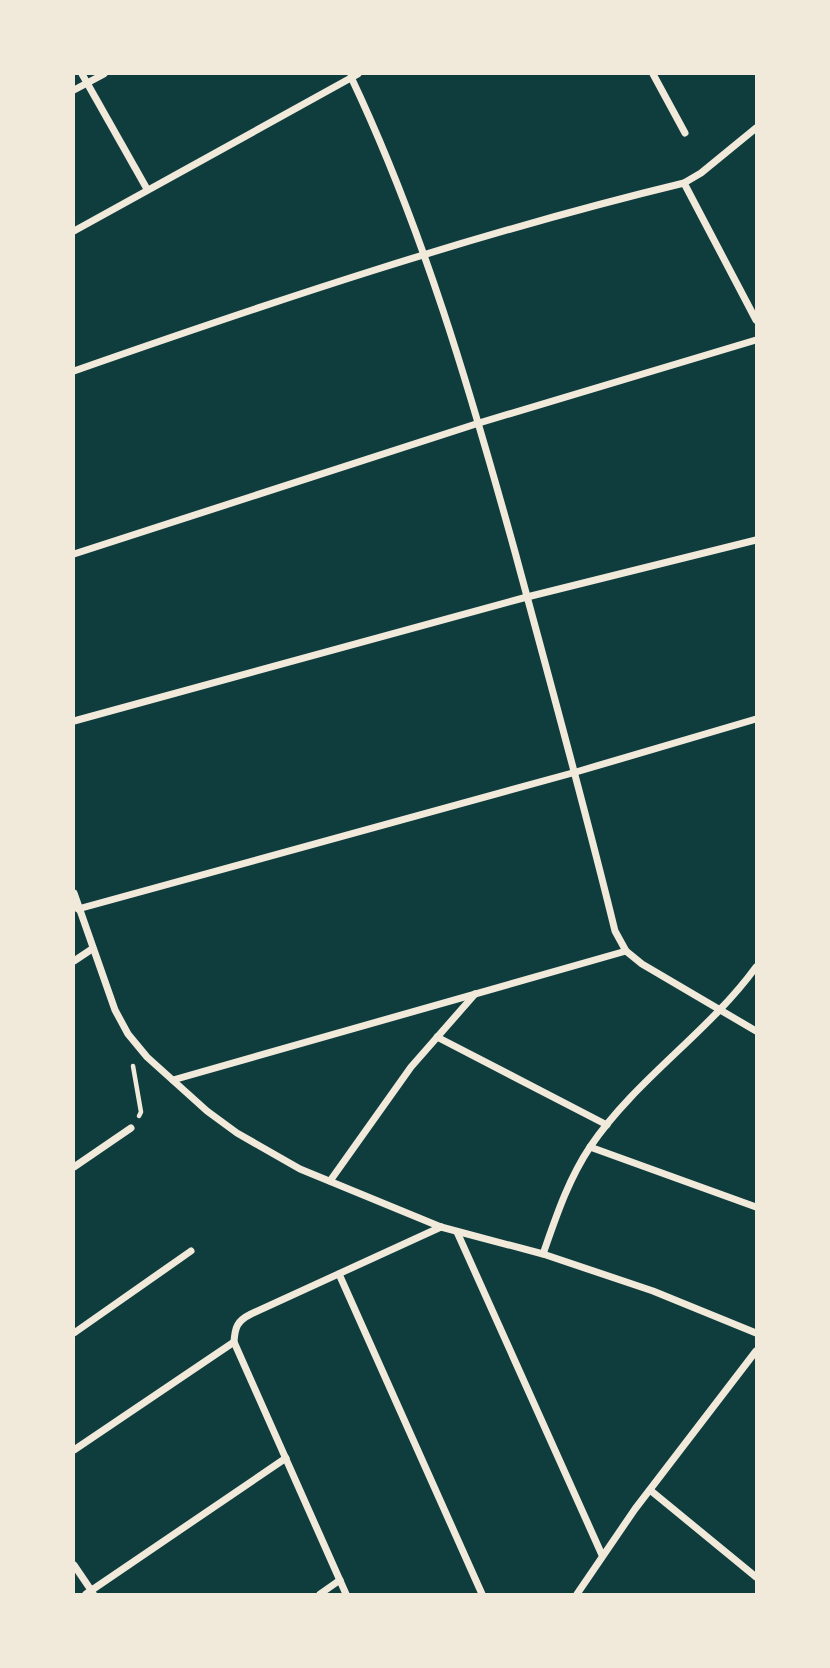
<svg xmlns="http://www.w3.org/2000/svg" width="830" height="1668" viewBox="0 0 830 1668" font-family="Raleway,sans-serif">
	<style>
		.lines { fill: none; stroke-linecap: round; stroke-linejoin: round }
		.path { stroke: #f1e9da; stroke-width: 4.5 }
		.minor { stroke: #f1e9da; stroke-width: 7 }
	</style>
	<rect width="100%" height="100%" fill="#0f3d3e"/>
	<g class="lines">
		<path class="path" d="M 133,1066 L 141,1112 L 139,1116"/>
		<g class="minor">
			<path d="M 82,74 L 147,189"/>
			<path d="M 653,74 L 685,133"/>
			<path d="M 351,77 C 423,229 470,390 515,552 C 549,678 584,804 615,931 L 626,951 L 642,964 L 756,1031"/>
			<path d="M 74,90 L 104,74"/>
			<path d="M 684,183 L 756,320"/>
			<path d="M 74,231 L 358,74"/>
			<path d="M 74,371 C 274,301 477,233 684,183 L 701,173 L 756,128"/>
			<path d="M 74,554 L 479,423 L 756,340"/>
			<path d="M 74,721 L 527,597 L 756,540"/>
			<path d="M 74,893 L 115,1010 L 128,1034 L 147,1057 L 207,1111 L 237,1133 L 300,1169 L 441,1227 L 543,1254 L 653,1291 L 756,1333"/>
			<path d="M 78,909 L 576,772 L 756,719"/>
			<path d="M 74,961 L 92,949"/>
			<path d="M 437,1037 L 607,1125"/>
			<path d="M 173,1080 L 626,951"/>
			<path d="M 590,1147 L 756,1207"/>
			<path d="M 74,1167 L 131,1128"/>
			<path d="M 330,1181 L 411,1067 L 475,994"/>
			<path d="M 457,1232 L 602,1555"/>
			<path d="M 543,1254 C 556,1217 568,1180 590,1147 C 636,1079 708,1033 756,967"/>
			<path d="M 339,1274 L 482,1594"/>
			<path d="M 74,1333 L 191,1251"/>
			<path d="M 74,1450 L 234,1342"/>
			<path d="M 650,1490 L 756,1577"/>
			<path d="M 74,1565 L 93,1593"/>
			<path d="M 86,1594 L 286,1458"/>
			<path d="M 320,1594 L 340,1580"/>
			<path d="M 346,1594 L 234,1342 C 235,1327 237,1321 251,1314 L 441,1227"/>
			<path d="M 577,1594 L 635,1509 L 756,1351"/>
		</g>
	</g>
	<rect width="830" height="1668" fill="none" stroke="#f1e9da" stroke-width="150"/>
</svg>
